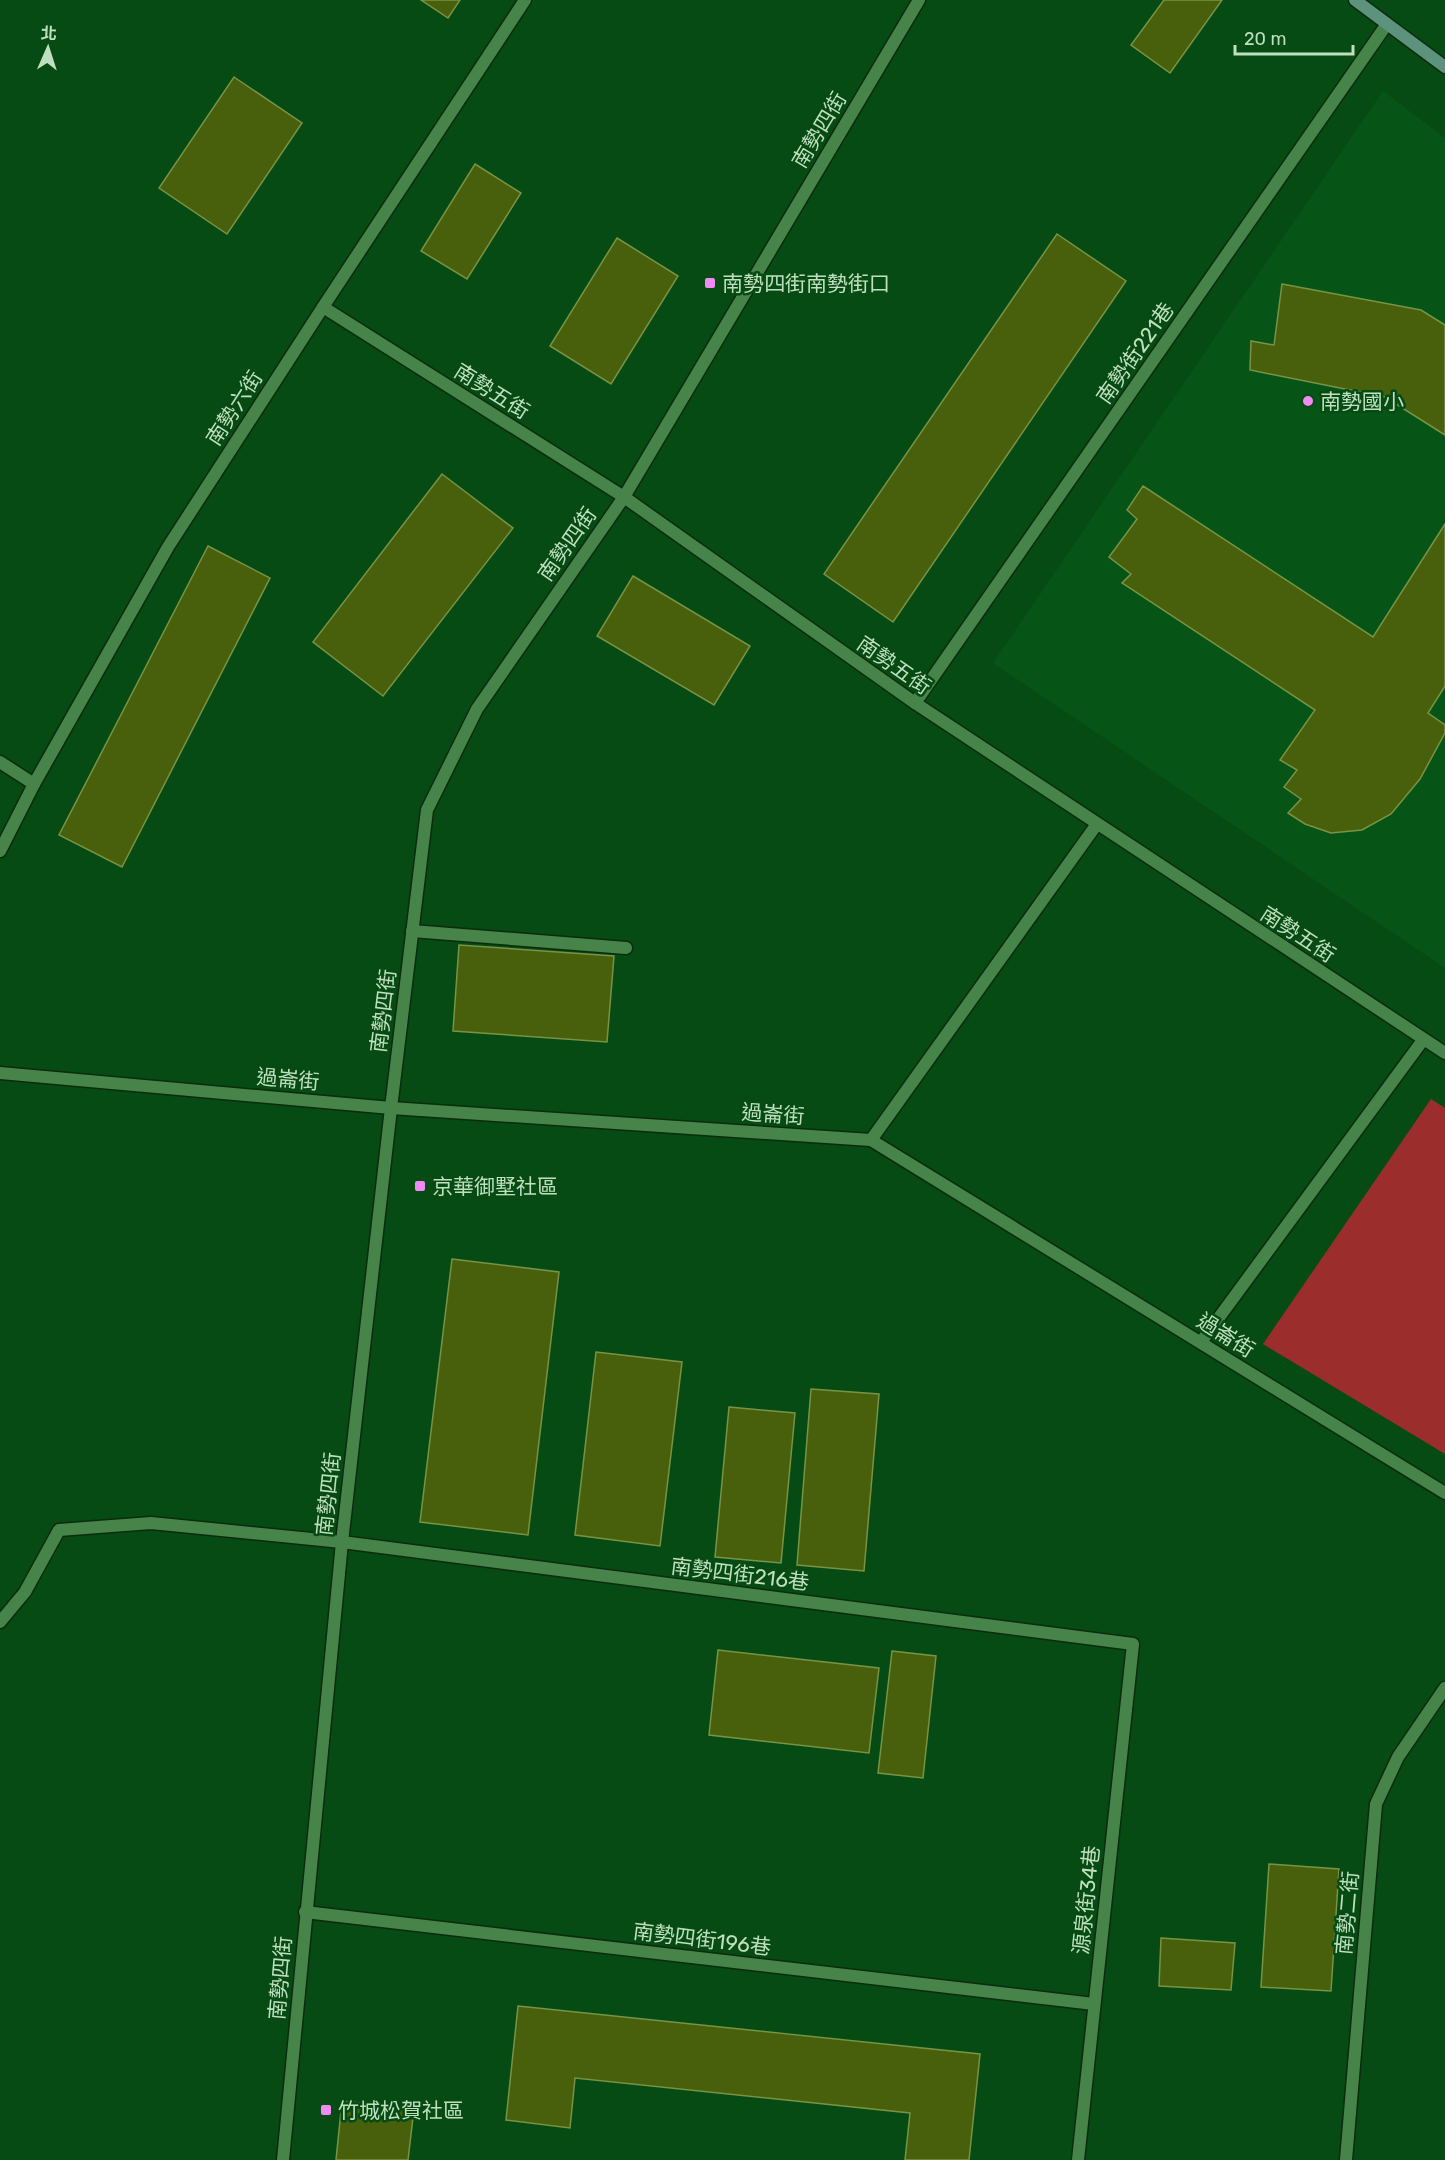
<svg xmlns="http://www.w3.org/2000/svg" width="1445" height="2160" viewBox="0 0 1445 2160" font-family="Rubik,'Noto Sans TC',sans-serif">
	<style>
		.built { fill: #065516 }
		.green { fill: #9b2e2d }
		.building { fill: #48600b; stroke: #789346; stroke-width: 1.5 }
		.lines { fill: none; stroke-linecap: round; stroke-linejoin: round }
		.lane-casing { stroke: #0b2c0f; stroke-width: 15 }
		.street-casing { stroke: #0b2c0f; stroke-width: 15 }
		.secondary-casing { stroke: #0b2c0f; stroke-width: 15 }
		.lane { stroke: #46844a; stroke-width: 12 }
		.street { stroke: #46844a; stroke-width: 12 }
		.secondary { stroke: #5d927c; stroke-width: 12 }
		.poi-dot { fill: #f08bf6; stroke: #064b13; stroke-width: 2 }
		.labels { text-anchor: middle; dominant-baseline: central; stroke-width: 5; stroke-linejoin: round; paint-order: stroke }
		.street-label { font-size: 21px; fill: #bfdfbf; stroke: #064b13 }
		.poi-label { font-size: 21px; fill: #bfdfbf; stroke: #064b13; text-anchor: start }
	</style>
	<rect width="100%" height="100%" fill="#064b13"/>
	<path class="built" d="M 1383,91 L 1445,138 L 1445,968 L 993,663 Z"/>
	<path class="green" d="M 1431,1099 L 1445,1108 L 1445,1454 L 1263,1344 Z"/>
	<g class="building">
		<path d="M 421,0 L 460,0 L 448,18 Z"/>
		<path d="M 1164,0 L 1222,0 L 1170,73 L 1131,45 Z"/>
		<path d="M 234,77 L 302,123 L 227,234 L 159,188 Z"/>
		<path d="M 475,164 L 521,193 L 467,279 L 421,251 Z"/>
		<path d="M 1057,234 L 1126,281 L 893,622 L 824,574 Z"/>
		<path d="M 617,238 L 678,276 L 611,384 L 550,346 Z"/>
		<path d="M 1282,284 L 1421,310 L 1445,325 L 1445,435 L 1385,397 L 1250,370 L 1251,341 L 1274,345 Z"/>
		<path d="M 442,474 L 513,528 L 383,696 L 313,642 Z"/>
		<path d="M 1143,486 L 1373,637 L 1445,524 L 1445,686 L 1428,713 L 1445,725 L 1445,733 L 1420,779 L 1391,814 L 1362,830 L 1331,833 L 1305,824 L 1288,813 L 1301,799 L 1284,787 L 1297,770 L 1280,760 L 1315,710 L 1122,583 L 1131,574 L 1109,557 L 1137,519 L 1127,510 Z"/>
		<path d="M 208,546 L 270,578 L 122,867 L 59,835 Z"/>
		<path d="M 633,576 L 750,646 L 714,705 L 597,636 Z"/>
		<path d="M 459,945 L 614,956 L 607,1042 L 453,1031 Z"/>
		<path d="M 452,1259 L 559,1272 L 528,1535 L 420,1522 Z"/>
		<path d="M 596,1352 L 682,1362 L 660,1546 L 575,1535 Z"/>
		<path d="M 811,1389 L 879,1394 L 864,1571 L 797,1565 Z"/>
		<path d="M 729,1407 L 795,1413 L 781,1563 L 715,1557 Z"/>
		<path d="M 718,1650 L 879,1668 L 869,1753 L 709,1735 Z"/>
		<path d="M 892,1651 L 936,1656 L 923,1778 L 878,1773 Z"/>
		<path d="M 1269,1864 L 1339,1869 L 1331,1991 L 1261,1987 Z"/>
		<path d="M 1161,1938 L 1235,1943 L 1231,1990 L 1159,1986 Z"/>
		<path d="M 518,2006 L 980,2054 L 969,2160 L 905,2160 L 910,2113 L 575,2078 L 570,2128 L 506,2120 Z"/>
		<path d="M 342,2101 L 414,2109 L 408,2160 L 336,2160 Z"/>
	</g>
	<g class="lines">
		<g class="lane-casing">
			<g id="lane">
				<path d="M 915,703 L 1387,24"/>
				<path d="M 0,762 L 34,784"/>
				<path d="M 412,931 L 626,948"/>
				<path d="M 1201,1342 L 1423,1040"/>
				<path d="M 0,1622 L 25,1592 L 59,1530 L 151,1523 L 342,1542"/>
			</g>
		</g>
		<g class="street-casing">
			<g id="street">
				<path d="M 323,307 L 624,497 L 915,703 L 1445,1053"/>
				<path d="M 0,851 L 34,784 L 168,547 L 323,307 L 525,0"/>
				<path d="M 0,1073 L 391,1108 L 871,1140 L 1445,1493"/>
				<path d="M 871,1140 L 1097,824"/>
				<path d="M 342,1542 L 1133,1644 L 1078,2160"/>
				<path d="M 305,1912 L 1094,2004"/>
				<path d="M 283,2160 L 342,1542 L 391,1108 L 427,810 L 477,709 L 624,497 L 919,0"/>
				<path d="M 1346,2160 L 1376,1804 L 1398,1757 L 1445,1688"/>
			</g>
		</g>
		<g class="secondary-casing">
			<path id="secondary" d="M 1355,0 L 1445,67"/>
		</g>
		<use href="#lane" class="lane"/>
		<use href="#street" class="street"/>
		<use href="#secondary" class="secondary"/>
	</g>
	<g class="poi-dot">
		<rect x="704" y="277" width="12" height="12" rx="3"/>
		<circle cx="1308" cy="401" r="6"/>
		<rect x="414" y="1180" width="12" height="12" rx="3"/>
		<rect x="320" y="2104" width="12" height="12" rx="3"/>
	</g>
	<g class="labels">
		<g class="street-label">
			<text transform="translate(819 130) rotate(-59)">南勢四街</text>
			<text transform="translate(1135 353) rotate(-55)">南勢街221巷</text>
			<text transform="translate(492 391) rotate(32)">南勢五街</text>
			<text transform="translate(234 408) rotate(-57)">南勢六街</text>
			<text transform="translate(567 544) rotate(-55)">南勢四街</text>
			<text transform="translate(894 665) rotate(35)">南勢五街</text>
			<text transform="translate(1298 934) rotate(33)">南勢五街</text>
			<text transform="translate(383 1011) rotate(-83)">南勢四街</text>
			<text transform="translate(288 1079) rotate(5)">過崙街</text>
			<text transform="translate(773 1114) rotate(4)">過崙街</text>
			<text transform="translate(1226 1335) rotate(32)">過崙街</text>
			<text transform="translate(328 1494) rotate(-84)">南勢四街</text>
			<text transform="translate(740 1574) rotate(7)">南勢四街216巷</text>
			<text transform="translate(1086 1900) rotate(-84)">源泉街34巷</text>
			<text transform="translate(1347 1913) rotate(-85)">南勢二街</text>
			<text transform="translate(702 1939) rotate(7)">南勢四街196巷</text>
			<text transform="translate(280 1978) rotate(-85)">南勢四街</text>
		</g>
		<g class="poi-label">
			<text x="722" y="283">南勢四街南勢街口</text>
			<text x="1320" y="401">南勢國小</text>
			<text x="432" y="1186">京華御墅社區</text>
			<text x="338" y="2110">竹城松賀社區</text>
		</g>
	</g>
	<g transform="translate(48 48) rotate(3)" stroke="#064b13" stroke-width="4.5" paint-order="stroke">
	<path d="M0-4.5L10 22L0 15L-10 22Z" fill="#bfdfbf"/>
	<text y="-9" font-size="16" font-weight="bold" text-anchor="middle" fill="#bfdfbf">北</text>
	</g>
	<path d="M1235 45v9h118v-9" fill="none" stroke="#bfdfbf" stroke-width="3"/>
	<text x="1244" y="45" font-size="18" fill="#bfdfbf" stroke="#064b13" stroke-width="4.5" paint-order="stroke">20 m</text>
</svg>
